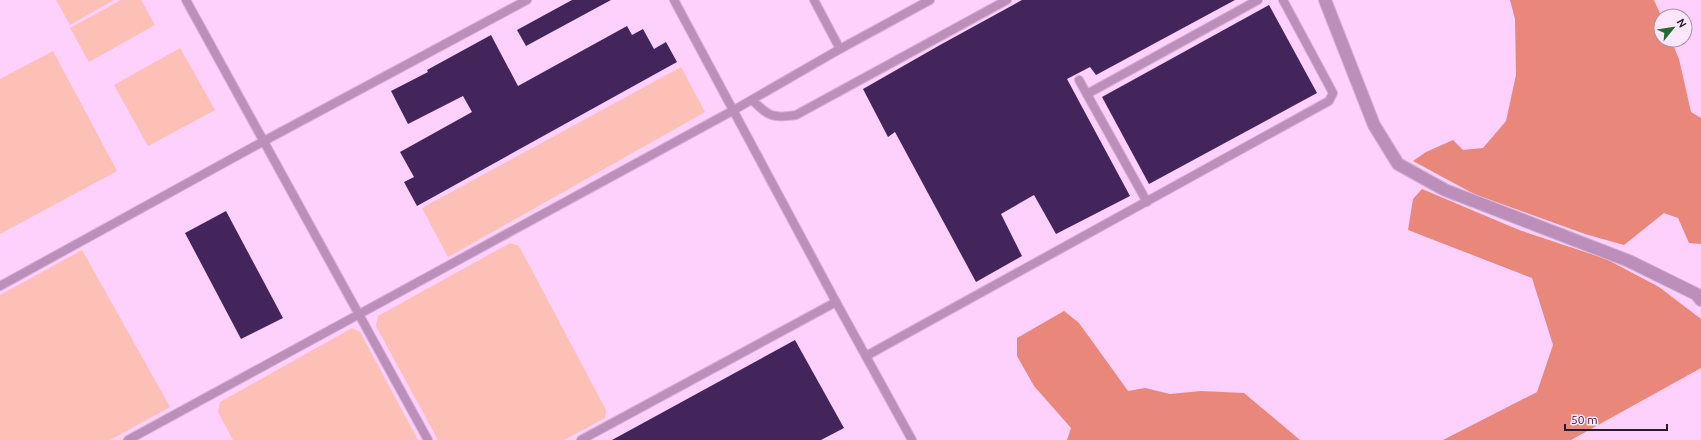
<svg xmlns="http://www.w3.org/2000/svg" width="1701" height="440" viewBox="0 0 1701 440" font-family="Ubuntu,sans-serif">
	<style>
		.green { fill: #fcc0b7 }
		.forest { fill: #ea877b }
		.building { fill: #43255b }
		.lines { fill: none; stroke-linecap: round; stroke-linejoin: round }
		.lane-casing { stroke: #d8afd7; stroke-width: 10 }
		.street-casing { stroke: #d8afd7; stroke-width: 14 }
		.lane { stroke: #bc8eba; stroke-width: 8 }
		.street { stroke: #bc8eba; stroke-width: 12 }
	</style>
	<rect width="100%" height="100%" fill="#fed0fc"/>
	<g class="green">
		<path d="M 56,0 L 114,0 L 70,25 Z"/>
		<path d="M 121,0 L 141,0 L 155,25 L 89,62 L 70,28 Z"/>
		<path d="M 180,48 L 215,110 L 148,146 L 114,85 Z"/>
		<path d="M 53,51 L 117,171 L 0,234 L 0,79 Z"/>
		<path d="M 681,67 L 705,112 L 448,257 L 422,208 Z"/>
		<path d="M 510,243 L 519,246 L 606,410 L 605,418 L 564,440 L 438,440 L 376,326 L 378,316 Z"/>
		<path d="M 82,250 L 170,407 L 110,440 L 0,440 L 0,295 Z"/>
		<path d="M 352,328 L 360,332 L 418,440 L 233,440 L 218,412 L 220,402 Z"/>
	</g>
	<g class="forest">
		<path d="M 1510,0 L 1654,0 L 1661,16 L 1661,40 L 1671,40 L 1679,59 L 1691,112 L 1701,118 L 1701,244 L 1689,243 L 1678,218 L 1664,213 L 1624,245 L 1585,234 L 1474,194 L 1413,161 L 1426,152 L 1453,140 L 1463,150 L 1483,148 L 1506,121 L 1516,75 L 1515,19 Z"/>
		<path d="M 1422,189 L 1519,230 L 1606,259 L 1659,287 L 1701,319 L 1701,368 L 1571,440 L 1443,440 L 1537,392 L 1553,345 L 1532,278 L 1408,230 L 1413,199 Z"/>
		<path d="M 1064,311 L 1079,323 L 1128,391 L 1145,388 L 1170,394 L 1201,391 L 1244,393 L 1300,440 L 1067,440 L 1071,428 L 1034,386 L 1017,356 L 1017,338 Z"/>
	</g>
	<g class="building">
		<path d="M 572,0 L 611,0 L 526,46 L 517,30 Z"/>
		<path d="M 1022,0 L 1235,0 L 1096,75 L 1090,67 L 1067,79 L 1130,196 L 1056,234 L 1034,195 L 1001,214 L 1022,256 L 976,282 L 895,132 L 888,137 L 863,89 L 940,45 Z"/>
		<path d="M 1269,5 L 1317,93 L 1149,184 L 1102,97 Z"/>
		<path d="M 627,26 L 632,35 L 643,29 L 654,49 L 666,42 L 677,62 L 417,206 L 404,182 L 414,177 L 400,152 L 472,112 L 463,96 L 408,124 L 391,91 L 428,72 L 427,70 L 491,35 L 518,86 Z"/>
		<path d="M 226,211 L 283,318 L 241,339 L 185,233 Z"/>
		<path d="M 795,340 L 844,428 L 821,440 L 612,440 Z"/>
	</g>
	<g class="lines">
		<g class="lane-casing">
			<g id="lane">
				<path d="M 186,0 L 428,440"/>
				<path d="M 674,0 L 836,302 L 912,440"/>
				<path d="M 814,0 L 840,49"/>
				<path d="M 1079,80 L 1147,202"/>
				<path d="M 1087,94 L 1258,0"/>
				<path d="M 752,100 C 769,116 772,119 796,115 L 1007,0"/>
				<path d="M 0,286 L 264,141 L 527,0"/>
				<path d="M 866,356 L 1329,101 L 1333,93 L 1283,0"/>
				<path d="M 128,440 L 734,110 L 840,49 L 930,0"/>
				<path d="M 581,440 L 836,302"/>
			</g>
		</g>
		<g class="street-casing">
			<path id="street" d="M 1325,0 L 1374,125 L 1398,164 L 1445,190 L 1629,261 L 1696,294 L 1701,300"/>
		</g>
		<use href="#lane" class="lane"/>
		<use href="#street" class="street"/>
	</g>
	<g transform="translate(1673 28) rotate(60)"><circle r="19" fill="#fee6fc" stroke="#aa94a9"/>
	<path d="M0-3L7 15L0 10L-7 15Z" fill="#266934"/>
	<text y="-6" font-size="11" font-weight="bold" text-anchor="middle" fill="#2d182c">N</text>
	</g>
	<path d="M1565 424v6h102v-6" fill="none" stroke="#2d182c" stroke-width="2"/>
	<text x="1571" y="424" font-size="12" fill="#2d182c" stroke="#fee6fc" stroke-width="3" paint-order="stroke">50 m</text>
</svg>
